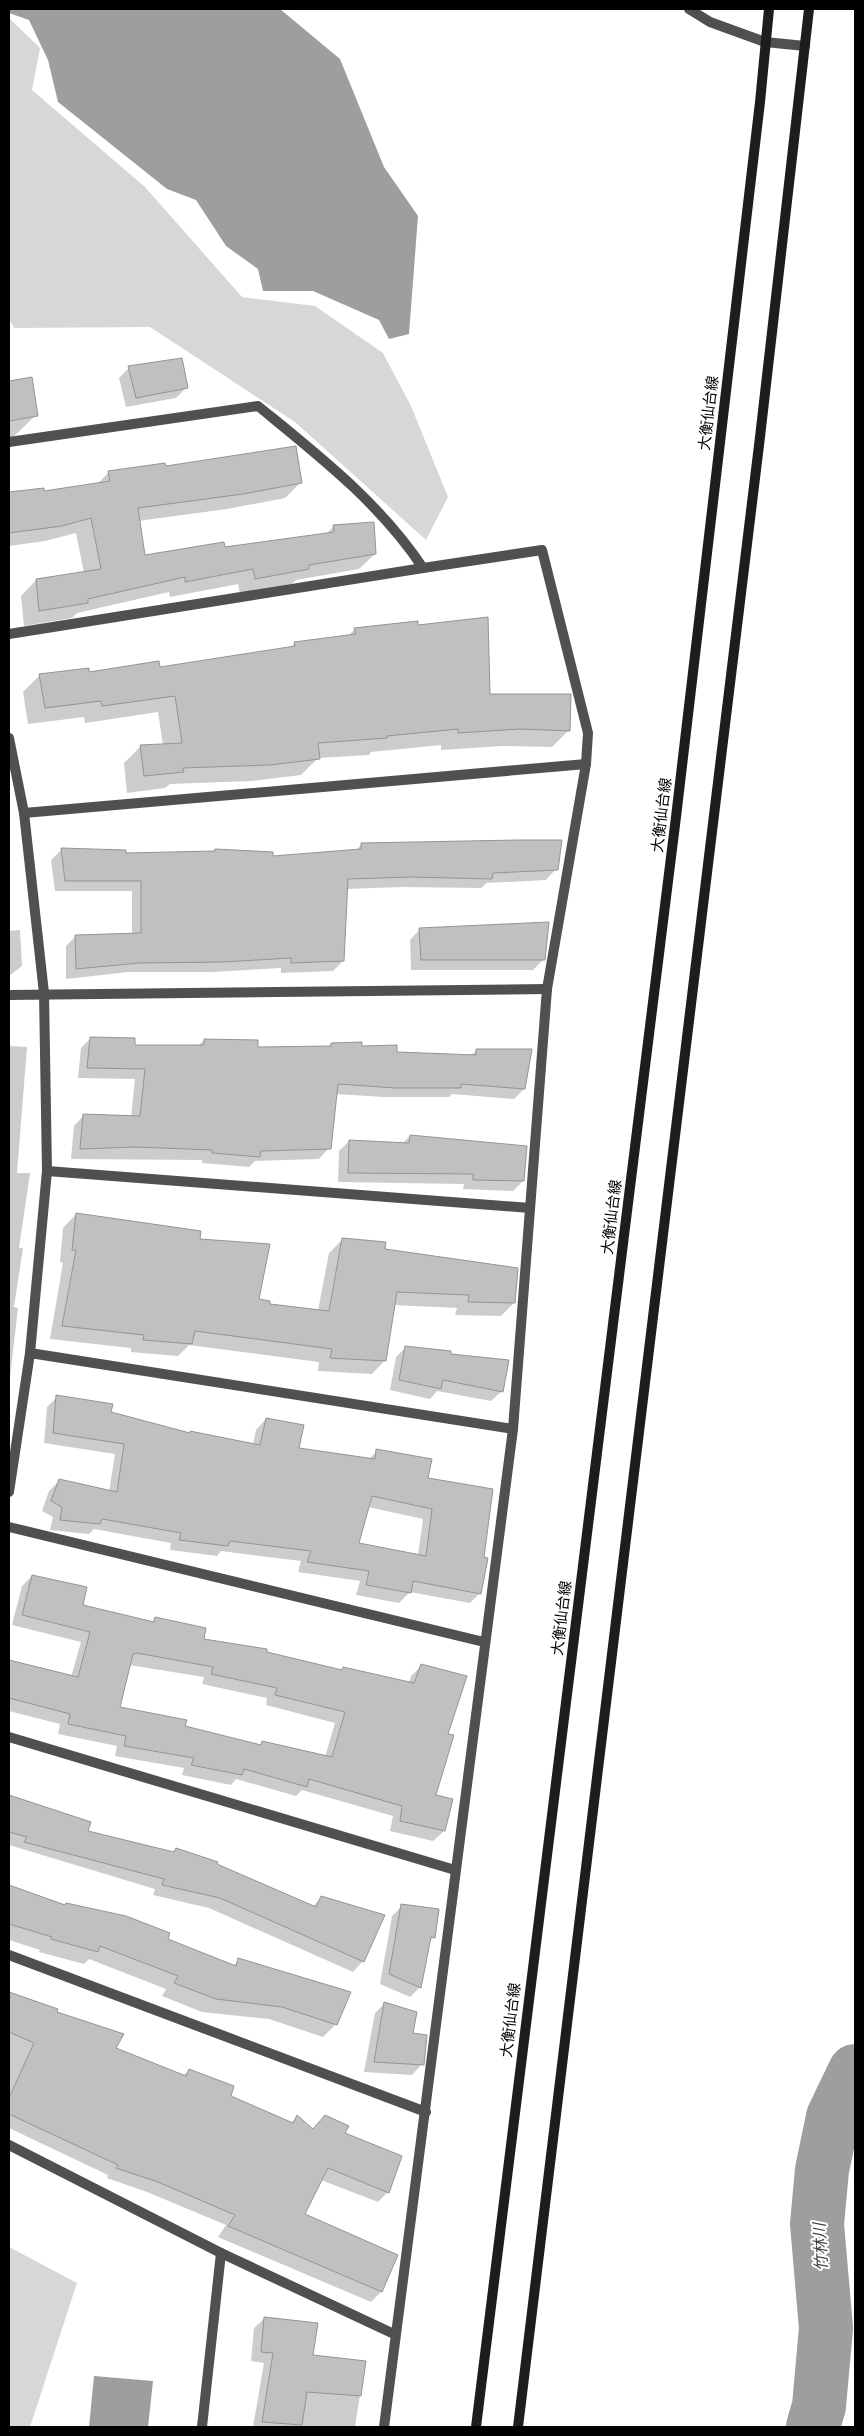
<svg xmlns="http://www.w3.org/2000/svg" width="864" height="2436" viewBox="0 0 864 2436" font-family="'PT Sans','Noto Sans JP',sans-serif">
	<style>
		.green { fill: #d7d7d7 }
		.water { fill: #9e9e9e }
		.shadow { fill: #0003; fill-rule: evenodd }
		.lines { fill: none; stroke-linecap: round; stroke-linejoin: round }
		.river { stroke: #9e9e9e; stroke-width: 54 }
		.building { fill: #c0c0c0; stroke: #949494; fill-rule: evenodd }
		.minor { stroke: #505050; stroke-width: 10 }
		.tertiary { stroke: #505050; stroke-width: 10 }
		.secondary { stroke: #1d1d1d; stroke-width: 10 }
		.labels { text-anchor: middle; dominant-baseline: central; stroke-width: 4; stroke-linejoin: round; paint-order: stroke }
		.street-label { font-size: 15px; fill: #000; stroke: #fff }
		.water-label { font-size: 16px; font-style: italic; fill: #3f3f3f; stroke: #fff }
	</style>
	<rect width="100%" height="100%" fill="#fff"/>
	<g class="green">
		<path d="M 9,18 L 40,48 L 32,90 L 145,187 L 242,297 L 315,306 L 383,353 L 411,406 L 448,497 L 426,540 L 295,422 L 150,327 L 14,328 L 9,319 Z"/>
		<path d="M 9,2247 L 77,2283 L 30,2427 L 9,2427 Z"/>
	</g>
	<g class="water">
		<path d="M 9,9 L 280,9 L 340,59 L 384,167 L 418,216 L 409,334 L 389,339 L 379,320 L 313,291 L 263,291 L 258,269 L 226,246 L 196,200 L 167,189 L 58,102 L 48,60 L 29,20 L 9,13 Z"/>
		<path d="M 94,2376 L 153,2381 L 148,2427 L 89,2427 Z"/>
	</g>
	<g class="shadow">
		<path d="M 129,368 L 186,388 L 176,398 L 126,407 L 119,378 Z"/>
		<path d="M 31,378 L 36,415 L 9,441 L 9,382 Z"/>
		<path d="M 165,467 L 301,482 L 285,498 L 227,509 L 138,521 L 144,557 L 326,534 L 334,526 L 375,554 L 359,569 L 296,580 L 292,584 L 240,594 L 238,584 L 170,597 L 169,592 L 77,613 L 72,618 L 24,626 L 21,596 L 36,580 L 84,573 L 76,533 L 45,541 L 9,546 L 9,493 L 43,489 L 43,493 L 97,484 L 109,472 Z"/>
		<path d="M 417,627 L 489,695 L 569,730 L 552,747 L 502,746 L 441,750 L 441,745 L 371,752 L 369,755 L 318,758 L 301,775 L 252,781 L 170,784 L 165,788 L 127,793 L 124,763 L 141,746 L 163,745 L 158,712 L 85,723 L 84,717 L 28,724 L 23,692 L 40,675 L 159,668 L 289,649 L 295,643 L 347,637 L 355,629 Z"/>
		<path d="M 361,845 L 556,869 L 546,880 L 487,883 L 481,888 L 401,887 L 346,889 L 343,961 L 333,971 L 281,973 L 281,968 L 212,972 L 128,972 L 66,979 L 66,946 L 76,936 L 132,934 L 132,891 L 55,891 L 51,860 L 62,849 L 125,854 L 213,852 L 215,850 L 271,858 L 355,851 Z"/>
		<path d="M 420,929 L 544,959 L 533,970 L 411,970 L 410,940 Z"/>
		<path d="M 20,930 L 22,966 L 9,976 L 9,931 Z"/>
		<path d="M 91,1038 L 133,1046 L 198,1046 L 204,1040 L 256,1048 L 328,1048 L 331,1044 L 396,1053 L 470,1056 L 477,1050 L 524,1089 L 514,1099 L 452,1094 L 449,1097 L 384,1097 L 336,1094 L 329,1148 L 319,1159 L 255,1161 L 249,1167 L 202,1163 L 202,1160 L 71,1159 L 74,1126 L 84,1115 L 131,1117 L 135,1079 L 78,1078 L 81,1048 Z"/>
		<path d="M 9,1046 L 27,1047 L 17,1173 L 30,1173 L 19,1248 L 23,1248 L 14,1307 L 18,1308 L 9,1386 Z"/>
		<path d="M 410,1136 L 523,1181 L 513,1191 L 463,1189 L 464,1184 L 338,1182 L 339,1151 L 349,1141 L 402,1144 Z"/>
		<path d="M 76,1214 L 198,1240 L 258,1300 L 269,1305 L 318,1311 L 329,1253 L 342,1240 L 384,1250 L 514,1303 L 501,1316 L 455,1315 L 457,1308 L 394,1305 L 385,1360 L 372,1374 L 318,1371 L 319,1362 L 189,1345 L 178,1356 L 131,1352 L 131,1348 L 50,1339 L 63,1263 L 60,1262 L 63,1228 Z"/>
		<path d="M 406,1347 L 449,1355 L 502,1391 L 491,1401 L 437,1391 L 430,1399 L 390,1390 L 396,1357 Z"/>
		<path d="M 57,1397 L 189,1434 L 191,1432 L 253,1445 L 256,1430 L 266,1419 L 298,1449 L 368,1460 L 377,1451 L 427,1479 L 482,1558 L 480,1593 L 470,1603 L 410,1592 L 399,1603 L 356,1595 L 360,1581 L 298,1572 L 301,1561 L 221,1551 L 217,1556 L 170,1550 L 171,1543 L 94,1529 L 89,1534 L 50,1530 L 53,1517 L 42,1511 L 49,1491 L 59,1481 L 109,1492 L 115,1454 L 44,1443 L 47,1407 ZM 368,1507 L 423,1519 L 418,1555 L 358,1544 Z"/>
		<path d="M 32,1576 L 82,1606 L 151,1623 L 155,1619 L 202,1640 L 341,1671 L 343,1668 L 409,1683 L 411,1676 L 421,1666 L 446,1735 L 434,1796 L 444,1831 L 433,1841 L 390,1831 L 393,1816 L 302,1790 L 296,1796 L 236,1779 L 231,1785 L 182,1775 L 184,1768 L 115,1756 L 117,1746 L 58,1734 L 60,1724 L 9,1711 L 9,1662 L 71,1677 L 81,1642 L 12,1625 L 22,1586 ZM 129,1665 L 204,1677 L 202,1684 L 267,1698 L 266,1705 L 335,1723 L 325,1757 L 262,1743 L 259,1746 L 119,1708 Z"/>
		<path d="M 9,1795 L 90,1822 L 87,1832 L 173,1852 L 176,1849 L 312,1907 L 321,1898 L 363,1961 L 353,1972 L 209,1908 L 153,1895 L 155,1889 L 9,1845 Z"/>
		<path d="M 9,1886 L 166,1939 L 233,1966 L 239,1960 L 336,2024 L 323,2037 L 269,2019 L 202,2012 L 162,1996 L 166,1989 L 89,1959 L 84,1964 L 39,1952 L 40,1950 L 9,1940 Z"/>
		<path d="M 402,1906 L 434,1937 L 428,1943 L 420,1987 L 410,1997 L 380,1984 L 392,1916 Z"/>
		<path d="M 9,1993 L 56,2010 L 55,2013 L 114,2048 L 183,2076 L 189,2070 L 229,2096 L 291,2123 L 297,2117 L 313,2130 L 344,2134 L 388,2192 L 378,2202 L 321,2180 L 303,2215 L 396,2256 L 381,2292 L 371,2302 L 218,2237 L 226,2225 L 147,2192 L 107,2178 L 108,2175 L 9,2128 Z"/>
		<path d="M 385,2003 L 412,2035 L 422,2064 L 412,2075 L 364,2072 L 375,2013 Z"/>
		<path d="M 265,2318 L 312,2356 L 365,2362 L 355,2427 L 253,2427 L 264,2363 L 251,2361 L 254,2328 Z"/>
	</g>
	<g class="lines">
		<path class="river" d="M 813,2427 L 819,2406 L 826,2328 L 817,2224 L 822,2170 L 833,2117 L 855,2071"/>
	</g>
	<g class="building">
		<path d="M 182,358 L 188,388 L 136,398 L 128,366 Z"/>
		<path d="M 32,377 L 38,416 L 9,421 L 9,381 Z"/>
		<path d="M 296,446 L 302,483 L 243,494 L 138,508 L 145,555 L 224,542 L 225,547 L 334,532 L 333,525 L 374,522 L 376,554 L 309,565 L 309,569 L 255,579 L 253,569 L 185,582 L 185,577 L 88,599 L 88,603 L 39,611 L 36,579 L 101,569 L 91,518 L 62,526 L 9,533 L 9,492 L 44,488 L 44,491 L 110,481 L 108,471 L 165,463 L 166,466 Z"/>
		<path d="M 488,617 L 490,694 L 571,694 L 570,731 L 520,729 L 458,733 L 458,729 L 387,736 L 387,738 L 318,743 L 320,759 L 270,765 L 183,768 L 184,772 L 144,776 L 140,745 L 182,743 L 175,696 L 102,706 L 101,701 L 45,708 L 39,674 L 89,668 L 89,672 L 159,661 L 160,667 L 295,646 L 294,642 L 356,634 L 354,628 L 418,621 L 418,625 Z"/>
		<path d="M 519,840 L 562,840 L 558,870 L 493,873 L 492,879 L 412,877 L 348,879 L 344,961 L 291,963 L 291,958 L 223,962 L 139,963 L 76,969 L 75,935 L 141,933 L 141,881 L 65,881 L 61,848 L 126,850 L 126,853 L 215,851 L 215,849 L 273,852 L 273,856 L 361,849 L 361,843 Z"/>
		<path d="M 549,922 L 545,960 L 421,960 L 419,928 Z"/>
		<path d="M 90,1037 L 135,1038 L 135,1045 L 204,1045 L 204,1039 L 258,1040 L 258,1047 L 331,1046 L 331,1043 L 362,1042 L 362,1046 L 397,1045 L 397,1052 L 476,1055 L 476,1049 L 532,1049 L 525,1089 L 461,1084 L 461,1088 L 395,1088 L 338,1084 L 331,1149 L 261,1151 L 260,1157 L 212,1153 L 212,1150 L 136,1147 L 80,1149 L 83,1114 L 140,1116 L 145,1069 L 87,1068 Z"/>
		<path d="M 410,1135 L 527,1146 L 524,1181 L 473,1180 L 473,1174 L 348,1173 L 349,1140 L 409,1143 Z"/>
		<path d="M 76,1213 L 201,1231 L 200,1239 L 270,1244 L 259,1299 L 270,1301 L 270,1304 L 329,1311 L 342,1238 L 386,1242 L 385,1249 L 518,1268 L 515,1303 L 468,1302 L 469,1295 L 397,1292 L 386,1361 L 330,1358 L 332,1349 L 195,1331 L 192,1344 L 143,1340 L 144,1335 L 62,1326 L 76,1250 L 72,1250 Z"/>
		<path d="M 405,1346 L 451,1351 L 451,1354 L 509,1360 L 503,1392 L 443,1380 L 441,1389 L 399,1380 Z"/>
		<path d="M 56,1395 L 113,1404 L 111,1412 L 190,1433 L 190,1431 L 260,1445 L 266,1418 L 304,1425 L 299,1448 L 375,1459 L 376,1449 L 432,1459 L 428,1478 L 493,1489 L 484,1557 L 488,1558 L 481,1594 L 413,1581 L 411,1593 L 366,1585 L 369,1571 L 307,1562 L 311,1551 L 230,1541 L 228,1546 L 179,1540 L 181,1533 L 102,1519 L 100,1524 L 60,1520 L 62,1507 L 51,1501 L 59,1479 L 117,1492 L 124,1444 L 53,1433 ZM 372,1496 L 432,1509 L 426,1556 L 359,1543 Z"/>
		<path d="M 32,1575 L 87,1587 L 83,1605 L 154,1622 L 155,1617 L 206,1628 L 204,1639 L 267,1649 L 267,1652 L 342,1670 L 343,1667 L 414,1683 L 421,1664 L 467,1676 L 448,1734 L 454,1735 L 436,1795 L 453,1799 L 445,1831 L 400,1821 L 402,1806 L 309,1779 L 307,1787 L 244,1769 L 242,1775 L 191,1765 L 194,1758 L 124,1746 L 126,1736 L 68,1724 L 70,1714 L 9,1698 L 9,1660 L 78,1677 L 90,1632 L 22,1615 ZM 137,1653 L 213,1667 L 211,1674 L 277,1688 L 275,1695 L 345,1712 L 332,1757 L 262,1741 L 261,1745 L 185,1726 L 187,1720 L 120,1707 L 133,1654 Z"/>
		<path d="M 9,1795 L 91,1822 L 88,1831 L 174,1852 L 176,1848 L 218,1862 L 217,1864 L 316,1907 L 321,1896 L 385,1915 L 364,1962 L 220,1898 L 162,1885 L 164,1879 L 24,1842 L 27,1837 L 9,1832 Z"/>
		<path d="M 9,1885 L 65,1905 L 66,1903 L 126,1916 L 170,1933 L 168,1939 L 236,1966 L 238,1958 L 351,1992 L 337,2025 L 282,2007 L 216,1999 L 174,1983 L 178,1976 L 100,1946 L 98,1952 L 51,1939 L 52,1937 L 9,1924 Z"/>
		<path d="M 401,1904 L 439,1909 L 435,1938 L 431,1937 L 421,1988 L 389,1974 Z"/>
		<path d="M 9,1992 L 58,2009 L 57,2012 L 124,2034 L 116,2048 L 186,2076 L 189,2069 L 234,2086 L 231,2096 L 293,2123 L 297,2115 L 313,2129 L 325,2115 L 349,2126 L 345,2133 L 402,2156 L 389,2193 L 328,2168 L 305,2214 L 398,2255 L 382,2292 L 228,2226 L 235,2215 L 158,2182 L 116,2168 L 118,2165 L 9,2114 L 9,2098 L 34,2043 L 9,2032 Z"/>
		<path d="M 384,2002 L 417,2012 L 413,2033 L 427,2035 L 424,2065 L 374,2062 Z"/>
		<path d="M 264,2317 L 318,2323 L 313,2355 L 366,2361 L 361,2396 L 307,2392 L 302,2425 L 262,2422 L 273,2353 L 261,2352 Z"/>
	</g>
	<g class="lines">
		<g class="minor">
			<path d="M 9,442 L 258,406 C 318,455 380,503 423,568 L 542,550 L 588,733 L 586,764 L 547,989 L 513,1429 L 384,2427"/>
			<path d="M 9,634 L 423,568"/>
			<path d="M 9,738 L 24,813 L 44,993 L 47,1171 L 30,1353 L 9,1492"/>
			<path d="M 24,813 L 586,764"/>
			<path d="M 9,995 L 547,989"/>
			<path d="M 47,1171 L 530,1208"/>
			<path d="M 30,1353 L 513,1429"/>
			<path d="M 9,1527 L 484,1642"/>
			<path d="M 9,1737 L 455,1870"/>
			<path d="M 9,1955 L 426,2112"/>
			<path d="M 9,2145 L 221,2253 L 394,2334"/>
			<path d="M 202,2427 L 221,2253"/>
		</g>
		<path class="tertiary" d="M 689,9 L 710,22 L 765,42 L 805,46"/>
		<g class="secondary">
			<path d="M 476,2427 L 676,817 L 760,102 L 769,9"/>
			<path d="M 518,2427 L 760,437 L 809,9"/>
		</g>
	</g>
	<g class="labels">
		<g class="street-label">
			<text transform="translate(708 413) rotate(-83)">大衡仙台線</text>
			<text transform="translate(661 815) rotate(-83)">大衡仙台線</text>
			<text transform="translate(611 1217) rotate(-83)">大衡仙台線</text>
			<text transform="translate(561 1618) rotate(-83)">大衡仙台線</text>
			<text transform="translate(510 2020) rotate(-83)">大衡仙台線</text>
		</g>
		<g class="water-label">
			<text transform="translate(820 2247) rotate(-93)">竹林川</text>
		</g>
	</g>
	<rect width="864" height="2436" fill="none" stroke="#000000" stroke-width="20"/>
</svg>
